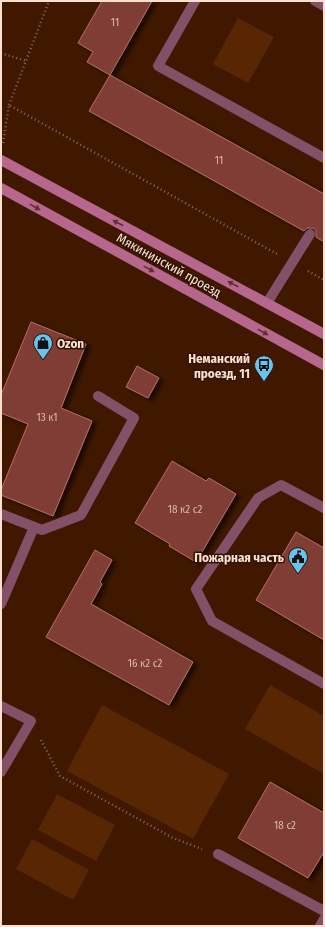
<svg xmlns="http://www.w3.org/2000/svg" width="325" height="927" viewBox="0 0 325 927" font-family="'Fira Sans Condensed',sans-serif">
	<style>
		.green { fill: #582602 }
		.building { fill: #7f3e34; stroke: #b56f63; filter: url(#shadow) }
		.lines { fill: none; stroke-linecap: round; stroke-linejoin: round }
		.path { stroke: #8b6854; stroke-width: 2.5; stroke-dasharray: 1 3; stroke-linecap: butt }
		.service { stroke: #835068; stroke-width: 10 }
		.secondary { stroke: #b7678e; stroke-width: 10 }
		.oneway { fill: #5f3033 }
		.labels { text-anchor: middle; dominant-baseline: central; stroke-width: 3; stroke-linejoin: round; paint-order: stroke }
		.number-label { font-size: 11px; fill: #dcb7a9 }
		.street-label { font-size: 13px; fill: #fbdfd0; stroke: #301302 }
		.poi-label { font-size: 13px; font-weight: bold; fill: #fbdfd0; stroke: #301302; text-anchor: end }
	</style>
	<defs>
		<filter id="shadow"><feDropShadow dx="4.5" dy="2.5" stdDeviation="2" flood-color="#0009"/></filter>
	</defs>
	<rect width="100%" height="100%" fill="#401800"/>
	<g class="green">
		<path d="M 238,18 L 274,37 L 248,83 L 213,64 Z"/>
		<path d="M 270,685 L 324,716 L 324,774 L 245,729 Z"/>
		<path d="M 102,705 L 229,774 L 193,839 L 67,771 Z"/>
		<path d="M 57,794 L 115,825 L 96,861 L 38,830 Z"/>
		<path d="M 32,839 L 89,870 L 73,900 L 16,869 Z"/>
	</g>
	<g class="building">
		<path d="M 102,1 L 152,1 L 110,75 L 87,62 L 93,52 L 78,43 Z"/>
		<path d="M 110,75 L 324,194 L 324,242 L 316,237 L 316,231 L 313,228 L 307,228 L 304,231 L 89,111 Z"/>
		<path d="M 31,322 L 86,344 L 61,408 L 92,421 L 53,516 L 1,495 L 1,490 L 28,424 L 1,413 L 1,395 Z"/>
		<path d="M 137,366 L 159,378 L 148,398 L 126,387 Z"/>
		<path d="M 172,461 L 206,481 L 209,478 L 236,494 L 196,562 L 169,546 L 170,544 L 135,523 Z"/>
		<path d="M 296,532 L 324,548 L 324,640 L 256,600 Z"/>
		<path d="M 95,550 L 112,560 L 100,582 L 102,584 L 91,604 L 193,662 L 169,705 L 46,637 Z"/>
		<path d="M 270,782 L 324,813 L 324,852 L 308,878 L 238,838 Z"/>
	</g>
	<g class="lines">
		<g class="path">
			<path d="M 1,53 L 26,61"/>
			<path d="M 9,105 L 49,1"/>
			<path d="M 3,143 L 9,105 L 277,254"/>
			<path d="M 308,271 L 324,280"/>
			<path d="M 41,740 L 60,776 L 173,838 L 202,849"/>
		</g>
		<g class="service">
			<path d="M 195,1 L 158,66 L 324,158"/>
			<path d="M 315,1 L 324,6"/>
			<path d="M 267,303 L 310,234"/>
			<path d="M 324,508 L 281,485 L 258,498 L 196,589 L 212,621 L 324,684"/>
			<path d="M 1,514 L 42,530 L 81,515 L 134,418 L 98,396"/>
			<path d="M 1,604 L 34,527"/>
			<path d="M 1,706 L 31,721 L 1,772"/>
			<path d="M 218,854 L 324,911"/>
			<path d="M 320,926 L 324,919"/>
		</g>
		<g class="secondary">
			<path d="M 1,160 L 324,334"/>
			<path d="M 1,188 L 324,365"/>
		</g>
	</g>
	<defs><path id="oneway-solid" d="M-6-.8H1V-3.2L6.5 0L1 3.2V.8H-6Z"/></defs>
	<g class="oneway">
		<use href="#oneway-solid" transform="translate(35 207) rotate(29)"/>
		<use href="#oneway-solid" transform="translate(118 223) rotate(-152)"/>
		<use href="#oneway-solid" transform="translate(149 269) rotate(29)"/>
		<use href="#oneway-solid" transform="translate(233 284) rotate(-152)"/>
		<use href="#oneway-solid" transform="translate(263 332) rotate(29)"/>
	</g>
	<defs>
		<g id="shop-pin" transform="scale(1)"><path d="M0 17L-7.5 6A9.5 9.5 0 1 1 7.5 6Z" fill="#67c4ef" stroke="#301302"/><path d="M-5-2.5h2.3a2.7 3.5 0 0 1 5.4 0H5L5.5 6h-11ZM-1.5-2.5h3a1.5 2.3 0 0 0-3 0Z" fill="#111"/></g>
		<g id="bus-pin" transform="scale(1)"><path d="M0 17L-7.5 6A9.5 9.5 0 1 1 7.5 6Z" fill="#67c4ef" stroke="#301302"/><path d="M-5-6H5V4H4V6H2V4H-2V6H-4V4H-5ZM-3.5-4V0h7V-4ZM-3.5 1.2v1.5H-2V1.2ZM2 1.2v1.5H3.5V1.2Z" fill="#111"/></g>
		<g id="civic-pin" transform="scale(1)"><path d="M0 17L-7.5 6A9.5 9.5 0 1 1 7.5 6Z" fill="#67c4ef" stroke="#301302"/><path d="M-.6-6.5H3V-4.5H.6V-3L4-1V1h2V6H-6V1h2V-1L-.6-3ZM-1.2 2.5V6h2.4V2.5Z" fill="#111"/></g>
	</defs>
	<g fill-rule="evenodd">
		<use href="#shop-pin" x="43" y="343"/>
		<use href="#bus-pin" x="264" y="365"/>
		<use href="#civic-pin" x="298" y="557"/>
	</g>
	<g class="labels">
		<g class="number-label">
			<text x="115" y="22">11</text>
			<text x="219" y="160">11</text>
			<text x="47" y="417">13 к1</text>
			<text x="185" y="509">18 к2 с2</text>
			<text x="145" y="663">16 к2 с2</text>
			<text x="285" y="825">18 с2</text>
		</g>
		<g class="street-label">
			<text transform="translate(169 265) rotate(29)">Мякининский проезд</text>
		</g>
		<g class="poi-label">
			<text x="57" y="343" text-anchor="start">Ozon</text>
			<text x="250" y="358">Неманский<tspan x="250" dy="15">проезд, 11</tspan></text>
			<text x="284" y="557">Пожарная часть</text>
		</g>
	</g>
	<rect width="325" height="927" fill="none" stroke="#fbdfd0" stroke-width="4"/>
</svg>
